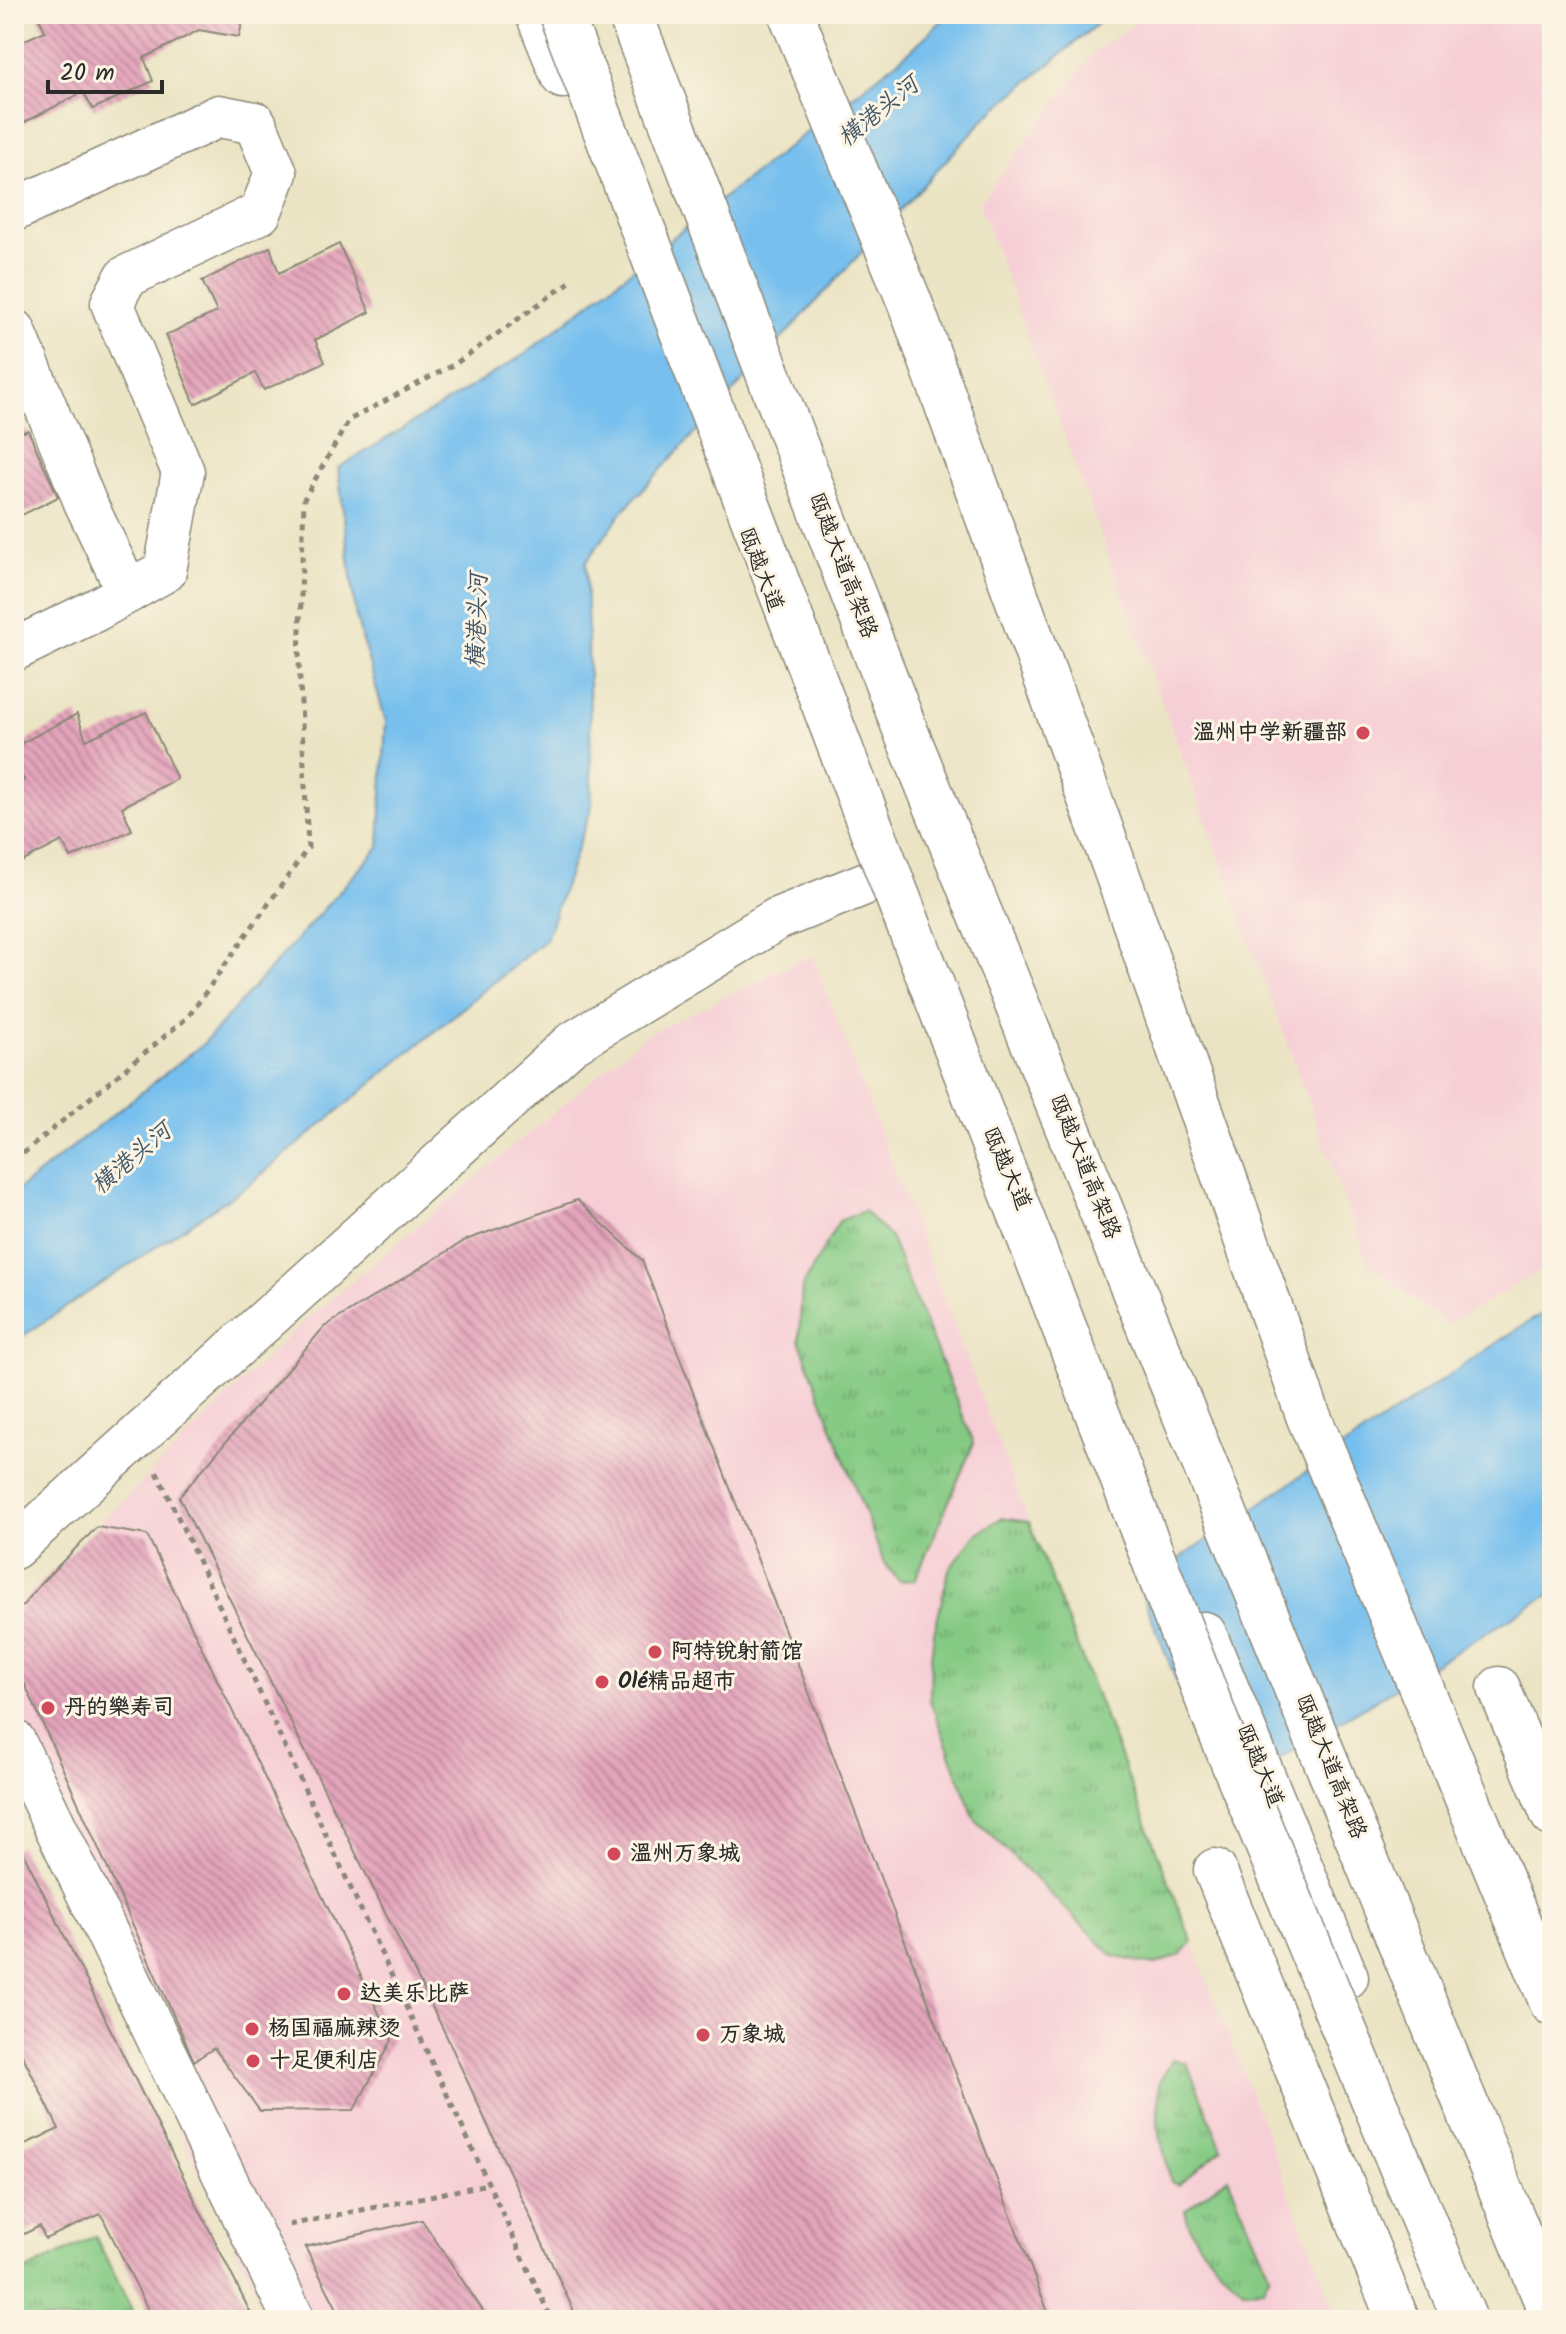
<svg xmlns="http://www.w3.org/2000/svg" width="1566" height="2334" viewBox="0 0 1566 2334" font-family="Kalam,'LXGW WenKai TC',sans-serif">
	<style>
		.built { fill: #f6cfd6 }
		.grass { fill: url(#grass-tufts); stroke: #587a58; stroke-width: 2 }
		.water { fill: #76bfee; stroke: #50758c; stroke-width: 2 }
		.building { fill: url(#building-back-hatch) }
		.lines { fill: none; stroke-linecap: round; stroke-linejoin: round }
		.minor-casing { stroke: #8b8878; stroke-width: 45 }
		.highway-casing { stroke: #8b8878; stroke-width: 47 }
		.path { stroke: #8b8878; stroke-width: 5; stroke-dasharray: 6 6; stroke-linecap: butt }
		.minor { stroke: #fff; stroke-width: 42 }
		.highway { stroke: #fff; stroke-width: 44 }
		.highway-bridge-casing { stroke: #8b8878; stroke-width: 47; stroke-linecap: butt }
		.highway-bridge { stroke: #fff; stroke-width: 44 }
		.poi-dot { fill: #d1495b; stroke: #fcf5e5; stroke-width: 3 }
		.labels { text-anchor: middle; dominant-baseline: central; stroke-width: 6; stroke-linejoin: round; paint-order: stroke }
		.street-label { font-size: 22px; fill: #2b2b2b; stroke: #fcf5e5 }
		.poi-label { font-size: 22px; font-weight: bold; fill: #2b2b2b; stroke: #fcf5e5; text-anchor: start }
		.water-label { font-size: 24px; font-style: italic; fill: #425766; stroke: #fcf5e5 }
	</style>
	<defs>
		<pattern id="grass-tufts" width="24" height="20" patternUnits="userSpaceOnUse" patternTransform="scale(2)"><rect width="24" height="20" fill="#85ca84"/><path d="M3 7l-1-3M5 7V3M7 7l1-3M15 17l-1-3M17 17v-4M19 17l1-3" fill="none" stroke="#6da46c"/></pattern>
		<pattern id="building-back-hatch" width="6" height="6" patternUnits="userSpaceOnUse" patternTransform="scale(2)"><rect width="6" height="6" fill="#e4a4bb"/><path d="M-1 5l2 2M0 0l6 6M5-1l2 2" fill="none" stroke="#b98698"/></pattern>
	</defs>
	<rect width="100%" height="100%" fill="#fcf5e5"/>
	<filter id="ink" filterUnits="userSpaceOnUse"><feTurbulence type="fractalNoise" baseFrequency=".0125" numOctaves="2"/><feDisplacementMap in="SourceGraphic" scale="16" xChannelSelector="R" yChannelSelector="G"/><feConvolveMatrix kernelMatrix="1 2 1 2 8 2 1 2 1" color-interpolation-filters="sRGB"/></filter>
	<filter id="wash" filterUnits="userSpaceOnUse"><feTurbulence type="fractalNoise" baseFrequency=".006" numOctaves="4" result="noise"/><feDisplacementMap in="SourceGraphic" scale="32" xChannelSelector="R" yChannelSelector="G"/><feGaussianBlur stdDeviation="1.8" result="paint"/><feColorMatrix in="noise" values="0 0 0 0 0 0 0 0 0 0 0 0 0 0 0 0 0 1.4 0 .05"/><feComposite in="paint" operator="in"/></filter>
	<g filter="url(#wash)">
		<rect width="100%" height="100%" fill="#ebe4c4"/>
		<g class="built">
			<path d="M 1150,14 L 1552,14 L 1552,1264 L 1447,1325 L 1368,1264 L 979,203 L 1094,52 Z"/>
			<path d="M 812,955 L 1029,1522 L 1339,2320 L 270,2320 L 14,1786 L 14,1609 L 298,1327 L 646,1035 Z"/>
		</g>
		<g class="grass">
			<path d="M 864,1211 L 890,1237 L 974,1443 L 915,1580 L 899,1581 L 884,1563 L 799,1340 L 802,1287 L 839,1221 Z"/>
			<path d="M 1001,1518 L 1029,1522 L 1192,1942 L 1181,1955 L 1153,1965 L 1113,1956 L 974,1818 L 930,1700 L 931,1658 L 934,1633 L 949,1570 L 975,1535 Z"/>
			<path d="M 1172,2059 L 1187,2063 L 1222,2149 L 1178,2185 L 1171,2182 L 1158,2126 L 1159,2083 Z"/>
			<path d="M 1228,2177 L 1270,2275 L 1264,2289 L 1243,2290 C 1220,2267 1191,2244 1185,2210 Z"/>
			<path d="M 95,2236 L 137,2320 L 14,2320 L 14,2277 Z"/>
		</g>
		<g class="water">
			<path d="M 949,14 L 1109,14 L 987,116 L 623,511 L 586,562 L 592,806 L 546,939 L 250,1184 L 14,1342 L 14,1193 L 204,1043 L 379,847 L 386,722 L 356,617 L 338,468 L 525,354 L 910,51 Z"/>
			<path d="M 1552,1308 L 1552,1593 L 1221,1794 L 1139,1586 L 1517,1329 Z"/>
		</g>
		<g id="blocks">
			<g class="building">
				<path d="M 37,14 L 244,14 L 239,37 L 199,30 L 144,58 L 153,81 L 93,109 L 83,92 L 23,123 L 14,101 L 14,45 L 45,31 Z"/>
				<path d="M 339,244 L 370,312 L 315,340 L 325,362 L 264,390 L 255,373 L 195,404 L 166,335 L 217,312 L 202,281 L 270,247 L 279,273 Z"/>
				<path d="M 28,430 L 58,497 L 14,519 L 14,436 Z"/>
				<path d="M 146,712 L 177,779 L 122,807 L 132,830 L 71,858 L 62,841 L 14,866 L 14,784 L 24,780 L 14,759 L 14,747 L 77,714 L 86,740 Z"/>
				<path d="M 577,1200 L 642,1260 L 1051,2320 L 578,2320 L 446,2035 L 179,1497 L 324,1327 L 466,1240 Z"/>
				<path d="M 97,1527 L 147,1535 L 392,2040 L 354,2110 L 260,2111 L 214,2048 L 194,2061 L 14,1660 L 14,1616 L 42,1582 Z"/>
				<path d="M 20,1846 L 254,2320 L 153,2320 L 101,2214 L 45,2239 L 40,2226 L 14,2239 L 14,2149 L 59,2129 L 14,2038 L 14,1849 Z"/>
				<path d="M 422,2220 L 489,2320 L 343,2320 L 305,2247 Z"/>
			</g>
		</g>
	</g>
	<g filter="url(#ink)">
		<use href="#blocks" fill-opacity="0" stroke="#8b8878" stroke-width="2"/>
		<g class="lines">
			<g class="minor-casing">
				<g id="minor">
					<path d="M 14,210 L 219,116 L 255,123 L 276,173 L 260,213 L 126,277 L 112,303 L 183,472 L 165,571 L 96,610 L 14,650"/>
					<path d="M 14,330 L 85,502 L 128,592"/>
					<path d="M 14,1548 L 571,1044 L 777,919 L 879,878"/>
					<path d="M 1499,1688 L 1552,1815"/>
					<path d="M 14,1741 L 294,2320"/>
					<path d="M 1215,1870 L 1398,2320"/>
				</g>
			</g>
			<g class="highway-casing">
				<g id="highway">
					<path d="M 538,14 L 563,76"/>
					<path d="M 630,14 L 908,737 L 1552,2315"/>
					<path d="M 791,14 L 910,303 L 1128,904 L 1308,1415 L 1552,2003"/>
					<path d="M 1204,1634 L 1346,1977"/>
				</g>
			</g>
			<g class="path">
				<path d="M 14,1161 L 188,1017 L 308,848 L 299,661 L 304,499 L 349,420 L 455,364 L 574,279"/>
				<path d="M 157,1472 L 552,2320"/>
				<path d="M 289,2225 L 488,2184"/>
			</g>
			<use href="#minor" class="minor"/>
			<use href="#highway" class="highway"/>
			<g class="highway-bridge-casing">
				<path id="highway-bridge" d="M 561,14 L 845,760 L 1218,1726 L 1465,2320"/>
			</g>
			<use href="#highway-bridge" class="highway-bridge"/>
		</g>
	</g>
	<g class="poi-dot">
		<circle cx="1363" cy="733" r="8"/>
		<circle cx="655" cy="1652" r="8"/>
		<circle cx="602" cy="1682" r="8"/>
		<circle cx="48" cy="1708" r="8"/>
		<circle cx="614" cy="1854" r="8"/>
		<circle cx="344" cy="1994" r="8"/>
		<circle cx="252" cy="2029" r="8"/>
		<circle cx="703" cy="2035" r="8"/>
		<circle cx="253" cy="2061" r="8"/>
	</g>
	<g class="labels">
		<g class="street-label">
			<text transform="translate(842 566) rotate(69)">瓯越大道高架路</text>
			<text transform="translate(760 570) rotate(69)">瓯越大道</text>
			<text transform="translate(1084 1167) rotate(68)">瓯越大道高架路</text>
			<text transform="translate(1006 1169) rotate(66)">瓯越大道</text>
			<text transform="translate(1259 1766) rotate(67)">瓯越大道</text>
			<text transform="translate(1330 1767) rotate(68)">瓯越大道高架路</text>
		</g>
		<g class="poi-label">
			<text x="1347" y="733" text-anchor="end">温州中学新疆部</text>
			<text x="671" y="1652">阿特锐射箭馆</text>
			<text x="618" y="1682">Olé精品超市</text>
			<text x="64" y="1708">丹的樂寿司</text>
			<text x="630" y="1854">温州万象城</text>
			<text x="360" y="1994">达美乐比萨</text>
			<text x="268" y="2029">杨国福麻辣烫</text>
			<text x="719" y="2035">万象城</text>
			<text x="269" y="2061">十足便利店</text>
		</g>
		<g class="water-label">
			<text transform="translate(879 112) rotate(-39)">横港头河</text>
			<text transform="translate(478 621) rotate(-88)">横港头河</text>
			<text transform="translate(132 1159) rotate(-40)">横港头河</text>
		</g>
	</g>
	<rect width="1566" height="2334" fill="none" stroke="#fcf5e5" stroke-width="48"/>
	<path d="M48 80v12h114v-12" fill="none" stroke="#2b2b2b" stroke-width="4"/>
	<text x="60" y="80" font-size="24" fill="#2b2b2b" stroke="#fcf5e5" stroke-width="6" paint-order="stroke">20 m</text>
</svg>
